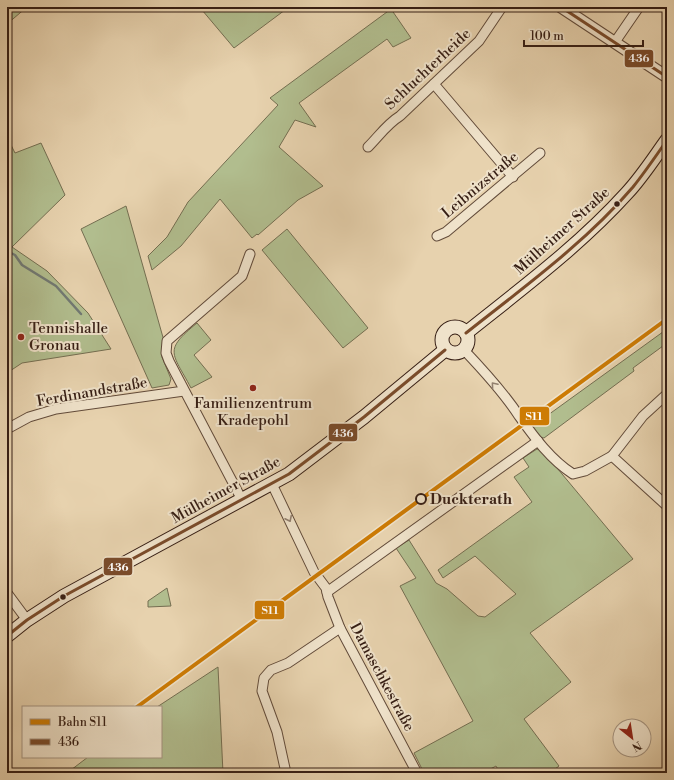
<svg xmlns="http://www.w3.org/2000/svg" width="674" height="780" viewBox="0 0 674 780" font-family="'Libre Bodoni',serif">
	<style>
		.green { fill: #b1bd8e; stroke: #746e51 }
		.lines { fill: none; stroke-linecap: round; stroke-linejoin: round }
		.stream { stroke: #717973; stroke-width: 2.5 }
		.minor-casing { stroke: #624b3a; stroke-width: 11 }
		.tertiary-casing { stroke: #624b3a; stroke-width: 13 }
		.secondary-casing { stroke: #361e14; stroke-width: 15 }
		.minor { stroke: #efe2ca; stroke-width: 9 }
		.tertiary { stroke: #efe2ca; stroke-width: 11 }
		.secondary { stroke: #efe2ca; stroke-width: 13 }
		.bus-1-casing { stroke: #efe2ca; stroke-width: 6 }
		.bus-1 { stroke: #7a4b2a; stroke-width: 3 }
		.rail-1-casing { stroke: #efe2ca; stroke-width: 7 }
		.rail-1 { stroke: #cd7b04; stroke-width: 4 }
		.oneway { stroke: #92806f }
		.bus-dot { fill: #361e14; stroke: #efe2ca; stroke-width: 1.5 }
		.poi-dot { fill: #8f2418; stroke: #efe2ca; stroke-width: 1.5 }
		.stop-dot { fill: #efe2ca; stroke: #361e14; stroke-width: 2 }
		.labels { text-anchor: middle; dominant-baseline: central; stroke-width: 4; stroke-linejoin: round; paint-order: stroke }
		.street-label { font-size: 15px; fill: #361e14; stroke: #efe2ca }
		.poi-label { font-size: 15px; fill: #361e14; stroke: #efe2ca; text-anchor: start }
		.stop-label { font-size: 15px; font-weight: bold; fill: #361e14; stroke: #efe2ca; text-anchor: start }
		.line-badge { stroke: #efe2ca; stroke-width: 1.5 }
		.badge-label { font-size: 11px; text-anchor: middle; font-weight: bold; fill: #fff }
	</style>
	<rect width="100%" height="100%" fill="#e7d2ae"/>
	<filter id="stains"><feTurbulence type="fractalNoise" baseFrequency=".005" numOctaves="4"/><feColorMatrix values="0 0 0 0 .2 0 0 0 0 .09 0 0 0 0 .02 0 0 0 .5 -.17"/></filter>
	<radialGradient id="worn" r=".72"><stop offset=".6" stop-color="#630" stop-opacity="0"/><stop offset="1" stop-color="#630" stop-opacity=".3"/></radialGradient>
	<g class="green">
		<path d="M 7,7 L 27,7 L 7,24 Z"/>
		<path d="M 207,7 L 289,7 L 234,48 L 202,10 Z"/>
		<path d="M 391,9 L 411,38 L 393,47 L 387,39 L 299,103 L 316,127 L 295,120 L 279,147 L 323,186 L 298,200 L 258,235 L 257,234 L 252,238 L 220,199 L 181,246 L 152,270 L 148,256 L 167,237 L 188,202 L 278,105 L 270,98 Z"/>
		<path d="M 7,137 L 15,153 L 41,143 L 65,195 L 12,247 L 47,271 L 88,313 L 111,349 L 22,363 L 7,373 Z"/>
		<path d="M 126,206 L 164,341 L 162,357 L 171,379 L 169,385 L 152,388 L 81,229 Z"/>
		<path d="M 287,229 L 368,328 L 343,348 L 262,250 Z"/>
		<path d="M 197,323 L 211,340 L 194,355 L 212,377 L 191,388 C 172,352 163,351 197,323 Z"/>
		<path d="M 667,329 L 667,343 L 633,368 L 634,371 L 544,438 L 539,437 L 530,428 Z"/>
		<path d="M 537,449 L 542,450 L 633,559 L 530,633 L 571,682 L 524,719 L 559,766 L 550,773 L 526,773 L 524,771 L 520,773 L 500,773 L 496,766 L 483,773 L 424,773 L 414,753 L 473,721 L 400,586 L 416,578 L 396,548 L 409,540 L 436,583 L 447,589 L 478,616 L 485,617 L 516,594 L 475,556 L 443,578 L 438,570 L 532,502 L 514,477 L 529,467 L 523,458 Z"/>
		<path d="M 167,588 L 171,606 L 148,607 L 148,601 Z"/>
		<path d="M 218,667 L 223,773 L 67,773 L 88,757 L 161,757 L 161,707 L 157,707 Z"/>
	</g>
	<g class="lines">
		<g class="stream">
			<path d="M 7,9 L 9,7"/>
			<path d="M 7,145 L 10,151 L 7,152"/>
			<path d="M 7,251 L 15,255 L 22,265 L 56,286 L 81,314"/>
		</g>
		<g class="minor-casing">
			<g id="minor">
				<path d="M 615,42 L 639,7"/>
				<path d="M 434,84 L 513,177"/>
				<path d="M 368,147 C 379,136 387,124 400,116 L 479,41 L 502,7"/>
				<path d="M 437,236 L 446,232 L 540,153"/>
				<path d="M 464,350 C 483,370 504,393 519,416 C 534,437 551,460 573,474 L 585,471 L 612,456 L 667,506"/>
				<path d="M 7,429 L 29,417 L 56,409 L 184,391"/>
				<path d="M 612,456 L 643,416 L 667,394"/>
				<path d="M 272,484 L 314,572 L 326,588 L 328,597 L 340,628 L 417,773"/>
				<path d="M 242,500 L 169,361 L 166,353 L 167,341 L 242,276 L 250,254"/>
				<path d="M 327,592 L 538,441"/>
				<path d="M 7,593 L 27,620"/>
				<path d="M 286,773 L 277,732 L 262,691 L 264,678 L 271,670 L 288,663 L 340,628"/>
			</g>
		</g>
		<g class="tertiary-casing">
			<path id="tertiary" d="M 561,7 L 667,77"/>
		</g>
		<g class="secondary-casing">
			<g id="secondary">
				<circle cx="455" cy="340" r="13"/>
				<path d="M 466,333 C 521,289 579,246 627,193 C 642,177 654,158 667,140"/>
				<path d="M 7,636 L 27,620 L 64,596 L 289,474 L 364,417 L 445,350"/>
			</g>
		</g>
		<use href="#minor" class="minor"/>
		<use href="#tertiary" class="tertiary"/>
		<use href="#secondary" class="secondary"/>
		<g class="bus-1-casing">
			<g id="bus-1">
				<path d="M 561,7 L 667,77"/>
				<path d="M 466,333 C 524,287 585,243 633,187 C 645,172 656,156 667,140"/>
				<path d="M 7,636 L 27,620 L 64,596 L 289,474 L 364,417 L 445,350"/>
			</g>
		</g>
		<use href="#bus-1" class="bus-1"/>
		<g class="rail-1-casing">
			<path id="rail-1" d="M 137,707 L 667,319"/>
		</g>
		<use href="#rail-1" class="rail-1"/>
	</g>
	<defs><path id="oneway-chevron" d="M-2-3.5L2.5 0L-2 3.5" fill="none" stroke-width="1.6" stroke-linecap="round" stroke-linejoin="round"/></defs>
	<g class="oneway">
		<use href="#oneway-chevron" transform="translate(494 385) rotate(-130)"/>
		<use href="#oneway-chevron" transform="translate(289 519) rotate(64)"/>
	</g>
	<g class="bus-dot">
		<circle cx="617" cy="204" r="3.5"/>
		<circle cx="63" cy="597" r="3.5"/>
	</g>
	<g class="poi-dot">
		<circle cx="21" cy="337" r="4"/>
		<circle cx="253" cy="388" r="4"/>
	</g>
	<circle class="stop-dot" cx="421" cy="499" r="5"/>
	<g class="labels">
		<g class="street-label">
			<text transform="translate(428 69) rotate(-43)">Schluchterheide</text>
			<text transform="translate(480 185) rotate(-40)">Leibnizstraße</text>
			<text transform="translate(562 231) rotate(-42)">Mülheimer Straße</text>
			<text transform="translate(92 392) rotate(-10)">Ferdinandstraße</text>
			<text transform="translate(226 490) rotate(-29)">Mülheimer Straße</text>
			<text transform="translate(382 677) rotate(62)">Damaschkestraße</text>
		</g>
		<g class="poi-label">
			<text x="29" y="328">Tennishalle<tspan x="29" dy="17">Gronau</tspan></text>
			<text x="253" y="403" text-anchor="middle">Familienzentrum<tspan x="253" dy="17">Kradepohl</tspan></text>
		</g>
		<g class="stop-label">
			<text x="430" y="499">Duckterath</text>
		</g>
	</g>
	<g class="line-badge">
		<rect x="624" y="49" width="30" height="19" rx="4" fill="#7a4b2a"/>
		<rect x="519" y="406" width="31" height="20" rx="4" fill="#cd7b04"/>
		<rect x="328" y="423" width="30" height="19" rx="4" fill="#7a4b2a"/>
		<rect x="103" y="557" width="30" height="19" rx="4" fill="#7a4b2a"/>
		<rect x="254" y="600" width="31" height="20" rx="4" fill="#cd7b04"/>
	</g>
	<g class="badge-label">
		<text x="639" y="62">436</text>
		<text x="534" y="420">S11</text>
		<text x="343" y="437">436</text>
		<text x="118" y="571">436</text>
		<text x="270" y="614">S11</text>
	</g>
	<rect width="674" height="780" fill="none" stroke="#e7d2ae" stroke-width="24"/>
	<rect x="8" y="8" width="658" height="764" fill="none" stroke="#361e14" stroke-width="2"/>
	<rect x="12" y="12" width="650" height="756" fill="none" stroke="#361e14"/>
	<rect x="22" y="706" width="140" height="52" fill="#efe2ca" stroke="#a59481"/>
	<rect x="30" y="719" width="20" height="6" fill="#cd7b04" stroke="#a59481"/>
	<text x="58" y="726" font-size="12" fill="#361e14">Bahn S11</text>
	<rect x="30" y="739" width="20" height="6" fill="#7a4b2a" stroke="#a59481"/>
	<text x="58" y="746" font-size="12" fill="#361e14">436</text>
	<g transform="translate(632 738) rotate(150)"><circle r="19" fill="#efe2ca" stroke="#a59481"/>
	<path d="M0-3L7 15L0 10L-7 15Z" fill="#8f2418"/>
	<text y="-6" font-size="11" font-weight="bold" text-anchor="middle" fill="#361e14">N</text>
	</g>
	<path d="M524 40v6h119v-6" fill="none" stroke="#361e14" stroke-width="2"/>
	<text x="530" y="40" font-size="12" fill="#361e14" stroke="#efe2ca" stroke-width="3" paint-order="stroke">100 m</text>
	<rect width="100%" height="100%" filter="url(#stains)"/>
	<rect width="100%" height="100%" fill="url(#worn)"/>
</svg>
